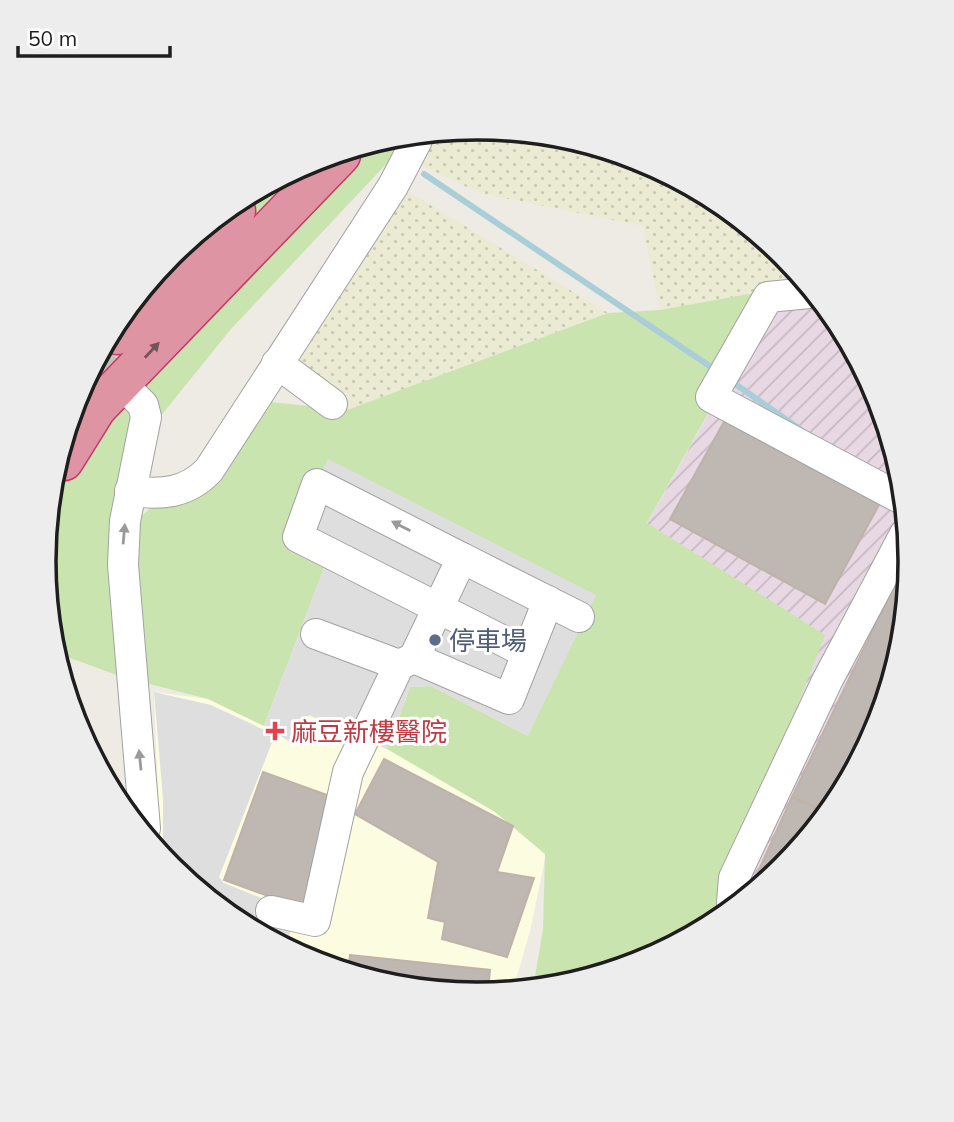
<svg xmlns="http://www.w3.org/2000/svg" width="954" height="1122" viewBox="0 0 954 1122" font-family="Mulish,'Noto Sans TC',sans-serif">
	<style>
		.industrial { fill: url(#industrial-furrows) }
		.education { fill: #fcfce1 }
		.farmland { fill: url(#farmland-dots) }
		.grass { fill: #cae4b0 }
		.parking { fill: #dedede }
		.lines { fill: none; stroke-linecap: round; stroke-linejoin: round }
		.stream { stroke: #aaced8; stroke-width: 6 }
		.building { fill: #beb7b2; stroke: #bfb2a9; stroke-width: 2 }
		.minor-tunnel { stroke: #c4c2bd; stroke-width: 30; stroke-dasharray: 30 15; stroke-linecap: butt }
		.minor-casing { stroke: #a2a2a2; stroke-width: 32 }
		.highway-casing { stroke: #ca3569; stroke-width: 41 }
		.minor { stroke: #fff; stroke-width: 30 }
		.highway { stroke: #de94a3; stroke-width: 38 }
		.oneway { fill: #74535a }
		.oneway2 { fill: #9a9a9a }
		.service-dot { fill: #5c6f8a; stroke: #fff; stroke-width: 2.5 }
		.health-dot { fill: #e0444e; stroke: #fff; stroke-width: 2.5 }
		.labels { text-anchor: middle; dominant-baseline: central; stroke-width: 6; stroke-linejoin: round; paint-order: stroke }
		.service-label { font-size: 26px; fill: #4e5e75; stroke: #fff; text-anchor: start }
		.health-label { font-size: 26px; fill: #be3a42; stroke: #fff; text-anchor: start }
		.rim { fill: none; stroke: #1e1e1e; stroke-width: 3.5 }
	</style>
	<defs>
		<pattern id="industrial-furrows" width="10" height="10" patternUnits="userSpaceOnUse" patternTransform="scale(1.75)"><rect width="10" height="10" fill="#e7d8e4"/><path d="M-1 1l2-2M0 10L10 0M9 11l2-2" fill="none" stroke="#c6b9c3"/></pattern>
		<pattern id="farmland-dots" width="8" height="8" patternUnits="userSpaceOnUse" patternTransform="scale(1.75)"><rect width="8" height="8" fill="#eaebd2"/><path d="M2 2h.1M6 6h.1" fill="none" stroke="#c8c9b4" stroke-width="1.8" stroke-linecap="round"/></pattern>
	</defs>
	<rect width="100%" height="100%" fill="#eeebe5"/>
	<path class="industrial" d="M 791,265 L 877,396 L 910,561 L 877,727 L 783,868 L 716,912 L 647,524 Z"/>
	<path class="education" d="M 324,568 L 495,812 L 546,854 L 531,927 L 514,987 L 477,994 L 311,961 L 170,867 L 160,852 L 154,692 L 208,699 L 264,725 Z"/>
	<g class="farmland">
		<path d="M 477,128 L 643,161 L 784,255 L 791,265 L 777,289 L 660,310 L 643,226 L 479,193 L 415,162 L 411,141 Z"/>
		<path d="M 399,186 L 608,313 L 347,410 L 288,365 Z"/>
	</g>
	<path class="grass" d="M 407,142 L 231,329 L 126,459 L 118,539 L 261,401 L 347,410 L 608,313 L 660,310 L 777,289 L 647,523 L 825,635 L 716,912 L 642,961 L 534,983 L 543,929 L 545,854 L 495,812 L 387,749 L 410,687 L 431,686 L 528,736 L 324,568 L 264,726 L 208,699 L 122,677 L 62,655 L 44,561 L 77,395 L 171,254 L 312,161 Z"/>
	<g class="parking">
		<path d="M 328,459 L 596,595 L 528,736 L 431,686 L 410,687 L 387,749 L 309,715 L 292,743 L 264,726 L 324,568 L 290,542 Z"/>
		<path d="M 154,692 L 211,705 L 275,735 L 219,877 L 224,883 L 291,910 L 289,946 L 170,867 L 163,856 L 163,799 Z"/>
	</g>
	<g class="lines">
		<g class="stream">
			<path d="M 424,174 L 717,371"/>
			<path d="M 728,379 L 800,429"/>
		</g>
	</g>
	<g class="building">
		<path d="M 726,418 L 880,503 L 825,604 L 670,519 Z"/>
		<path d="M 909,555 L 910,561 L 877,727 L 822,810 L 792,797 Z"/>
		<path d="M 384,759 L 513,826 L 497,872 L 534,878 L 507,957 L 442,939 L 445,922 L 428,918 L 438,862 L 355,814 Z"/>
		<path d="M 263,772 L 344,801 L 304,909 L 224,880 Z"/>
		<path d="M 792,797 L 821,810 L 783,868 L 768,878 L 758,872 Z"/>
		<path d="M 350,955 L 490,970 L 488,992 L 477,994 L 348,969 Z"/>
	</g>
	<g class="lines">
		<path class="minor-tunnel" d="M 99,362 L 135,397"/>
		<g class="minor-casing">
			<g id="minor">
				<path d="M 809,293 L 768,297 L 711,397 L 898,497"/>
				<path d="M 277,363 L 332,404"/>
				<path d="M 135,397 L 143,405 L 146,417 L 125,521 L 123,565 L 145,828"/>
				<path d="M 130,491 C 161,495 186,494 209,470 L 393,186 L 417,140"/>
				<path d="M 462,558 L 317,484 L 298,537 L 525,652"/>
				<path d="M 316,634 L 399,665 L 414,658 L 509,699 L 548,601"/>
				<path d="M 414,658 L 462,558 L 579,617"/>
				<path d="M 732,902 L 734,878 L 827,681 L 905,534"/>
				<path d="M 271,911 L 315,921 L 348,772 L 399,665"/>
			</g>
		</g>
		<g class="highway-casing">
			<g id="highway">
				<path d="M 117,335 L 236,211"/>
				<path d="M 64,461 L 97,408 L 341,155"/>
			</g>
		</g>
		<use href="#minor" class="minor"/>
		<use href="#highway" class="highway"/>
	</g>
	<defs><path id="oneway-solid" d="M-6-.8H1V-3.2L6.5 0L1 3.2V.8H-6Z" transform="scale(1.75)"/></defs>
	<use class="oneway" href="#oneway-solid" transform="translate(152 350) rotate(-47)"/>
	<g class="oneway2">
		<use href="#oneway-solid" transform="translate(401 526) rotate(-153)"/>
		<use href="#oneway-solid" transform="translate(124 534) rotate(-85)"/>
		<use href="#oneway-solid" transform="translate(140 760) rotate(-96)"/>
	</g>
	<circle class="service-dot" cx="435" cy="640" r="7"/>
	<path class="health-dot" d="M271.5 720.5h7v7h7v7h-7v7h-7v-7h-7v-7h7z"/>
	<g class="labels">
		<g class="service-label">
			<text x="449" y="640">停車場</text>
		</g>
		<g class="health-label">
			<text x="291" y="731">麻豆新樓醫院</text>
		</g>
	</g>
	<path d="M0 0H954V1122H0ZM56 561a421 421 0 1 1 842 0a421 421 0 1 1-842 0Z" fill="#ededed" fill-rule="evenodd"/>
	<path class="rim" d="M56 561a421 421 0 1 1 842 0a421 421 0 1 1-842 0Z"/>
	<path d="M18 46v10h152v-10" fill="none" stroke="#1e1e1e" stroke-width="3.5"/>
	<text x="28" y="46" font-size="21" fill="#1e1e1e" stroke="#ffffff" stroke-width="5" paint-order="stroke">50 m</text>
</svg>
